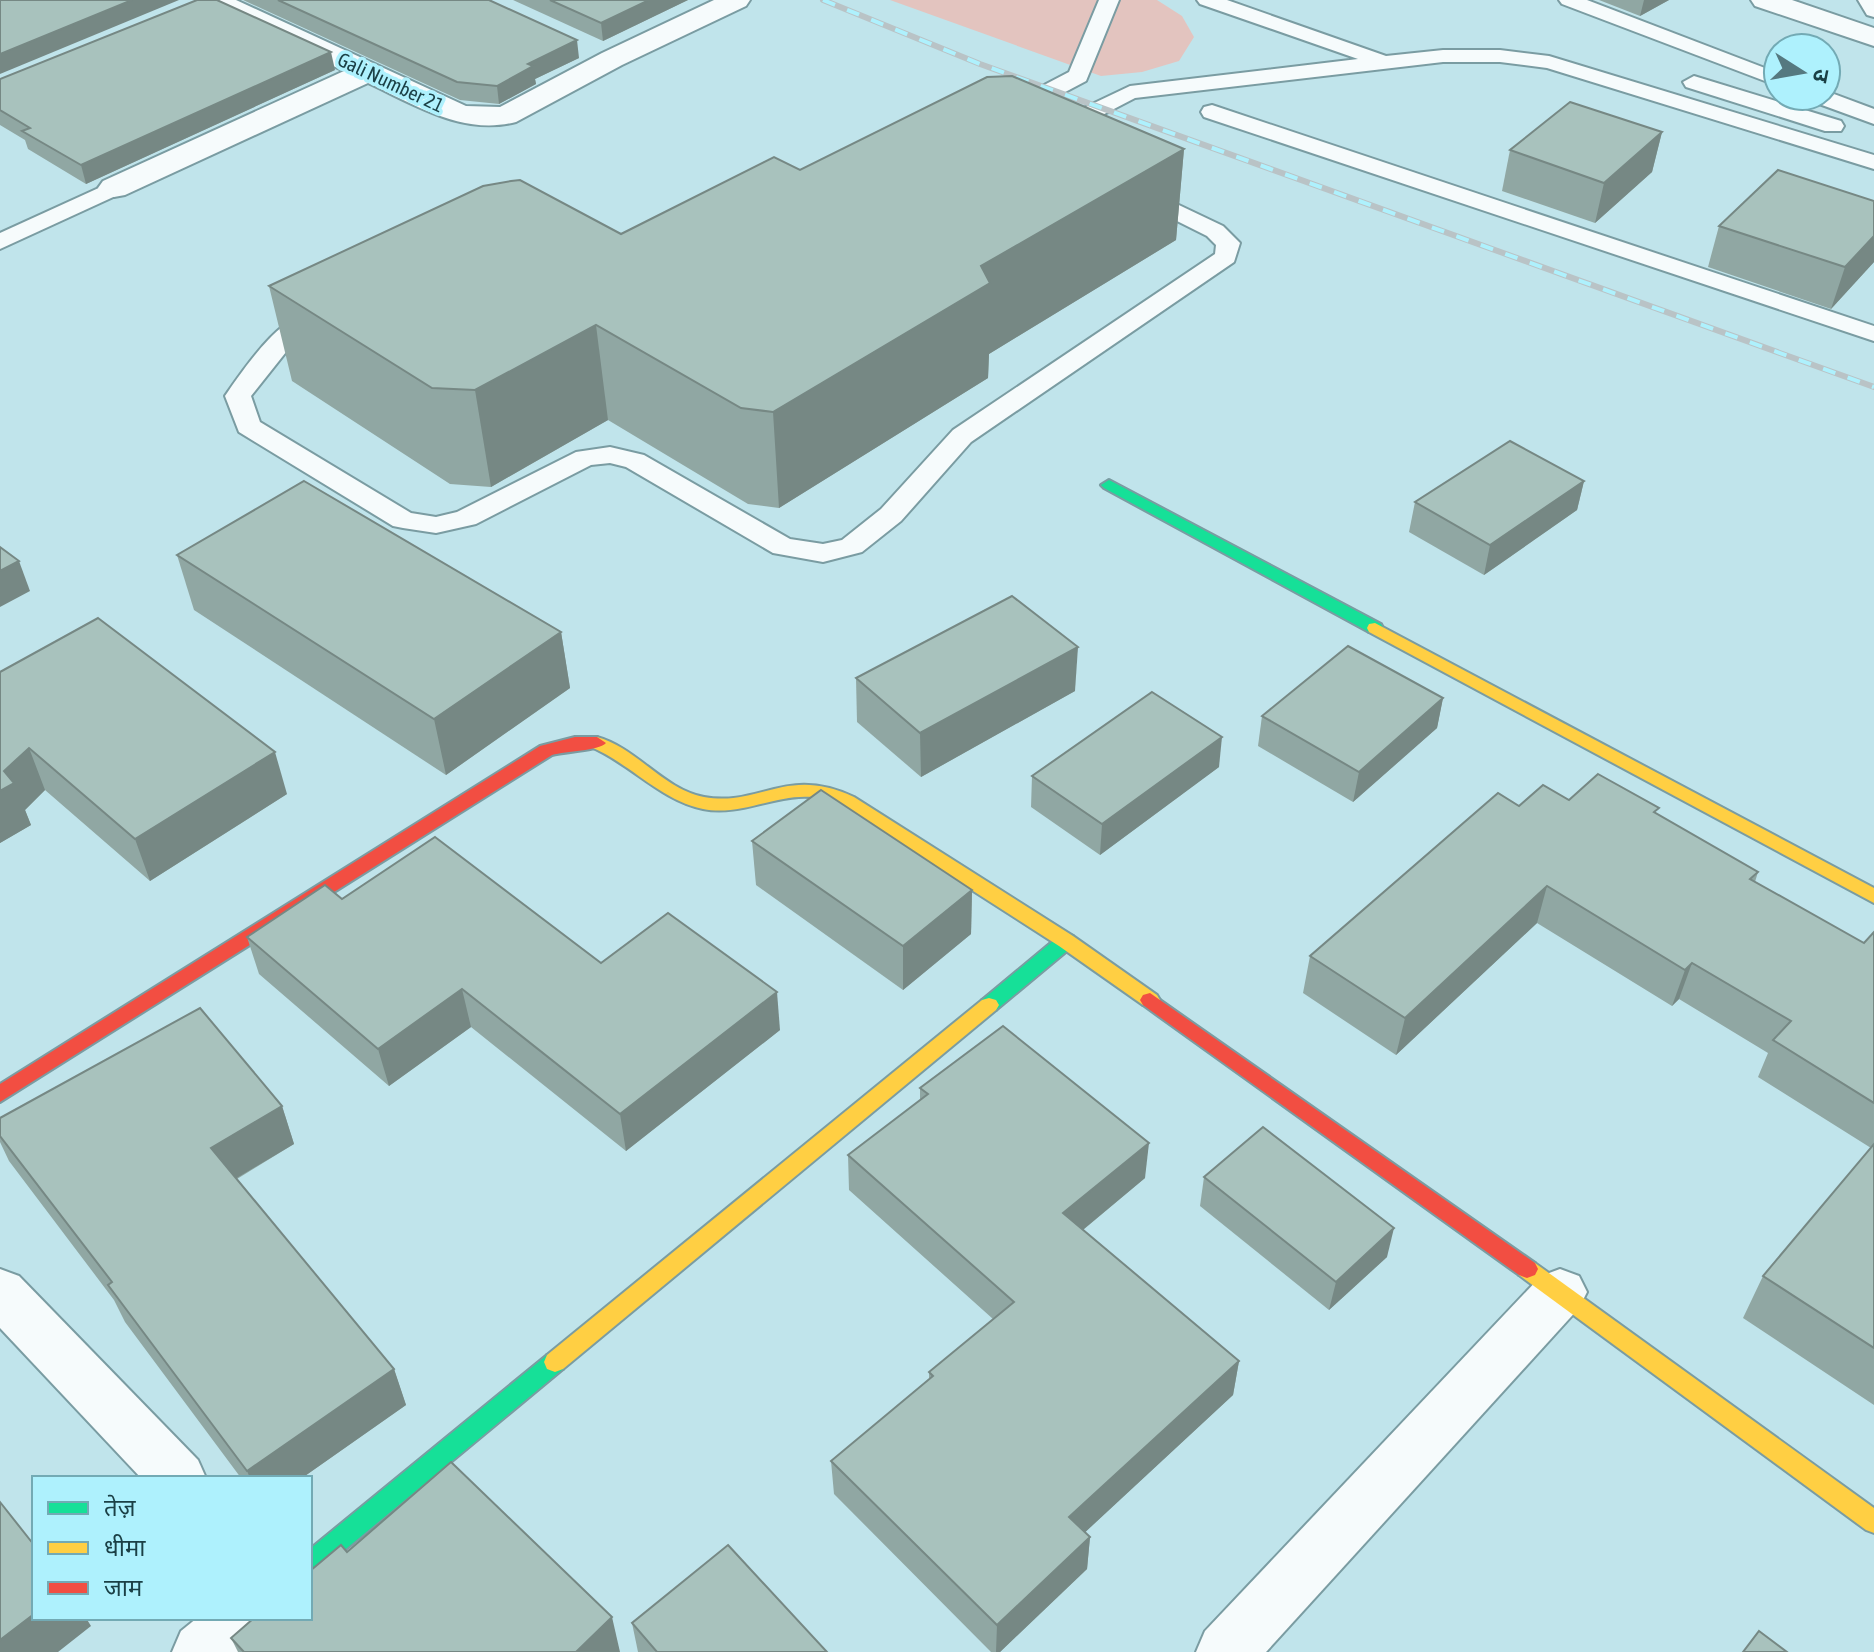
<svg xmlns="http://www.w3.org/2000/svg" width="1874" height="1652" viewBox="0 0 1874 1652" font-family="'Asap Condensed','Noto Sans Devanagari',sans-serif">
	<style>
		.green { fill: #e3c4bf }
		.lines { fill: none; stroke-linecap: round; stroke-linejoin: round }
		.lane-casing { stroke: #7a9ca2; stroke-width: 4 }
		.street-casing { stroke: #7a9ca2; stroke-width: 4 }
		.fast-casing { stroke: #7a9ca2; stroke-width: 4 }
		.slow-casing { stroke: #7a9ca2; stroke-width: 4 }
		.jam-casing { stroke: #7a9ca2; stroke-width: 4 }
		.lane { fill: #f6fbfc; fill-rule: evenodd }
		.street { fill: #f6fbfc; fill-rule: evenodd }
		.fast { fill: #16e098; fill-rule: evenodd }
		.slow { fill: #ffcf43; fill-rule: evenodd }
		.jam { fill: #f24e42; fill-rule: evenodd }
		.rail-casing { stroke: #b9c3c6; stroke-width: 6 }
		.rail { stroke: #aef1fd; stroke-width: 4; stroke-dasharray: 13; stroke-linecap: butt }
		.wall { fill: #90a7a3 }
		.shaded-wall { fill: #768884 }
		.building { fill: #a8c2bd; stroke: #768884; stroke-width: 2 }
		.labels { text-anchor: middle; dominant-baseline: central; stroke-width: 7; stroke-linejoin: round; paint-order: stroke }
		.far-street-label { font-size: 20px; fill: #1b4046; stroke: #aef1fd }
	</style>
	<rect width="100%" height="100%" fill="#c0e4eb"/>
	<path class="green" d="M 890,0 L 1157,0 L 1182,16 L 1194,37 L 1179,61 L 1142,72 L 1101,76 Z"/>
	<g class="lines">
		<g class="lane-casing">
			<g id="lane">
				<path d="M 1099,0 L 1119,0 L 1086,81 L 1018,117 L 1002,117 L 999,112 L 1002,107 L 1069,72 Z"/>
				<path d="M 1197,0 L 1227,0 L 1386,56 L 1443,50 L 1500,50 L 1549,56 L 1874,155 L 1874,169 L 1547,68 L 1500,62 L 1443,62 L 1135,98 L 1064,135 L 1048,135 L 1045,130 L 1048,125 L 1130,86 L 1358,59 L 1200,4 Z"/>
				<path d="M 1559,0 L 1587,0 L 1778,73 L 1778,86 L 1562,4 Z"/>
				<path d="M 1858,0 L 1874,0 L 1874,17 L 1867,15 Z"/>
				<path d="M 1694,76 L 1841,121 L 1844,126 L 1841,131 L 1825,131 L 1686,87 L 1683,82 Z"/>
				<path d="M 1826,91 L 1874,109 L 1874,124 L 1811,101 L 1808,96 L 1826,96 Z"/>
				<path d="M 1212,105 L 1874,326 L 1874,341 L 1204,117 L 1201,112 L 1204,107 Z"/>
				<path d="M 114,181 L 122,183 L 125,188 L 122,193 L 0,249 L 0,233 Z"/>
				<path d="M 1141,187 L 1223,226 L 1240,243 L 1234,262 L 971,442 L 901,521 L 862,552 L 823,562 L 773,553 L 626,467 L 610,463 L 591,465 L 476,524 L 436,533 L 403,528 L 393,526 L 239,432 L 225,396 C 243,370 288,302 324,311 L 327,316 L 324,321 L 290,347 L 251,396 L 260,422 L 411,513 L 436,517 L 457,512 L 576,452 L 610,447 L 644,455 L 790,539 L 823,544 L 842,540 L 881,509 L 953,430 L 1215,254 L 1216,245 L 1207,236 L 1133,199 L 1130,194 L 1133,189 Z"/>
			</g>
		</g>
		<g class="street-casing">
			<g id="street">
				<path d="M 200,0 L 236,0 L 466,106 L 500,107 L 602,53 L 714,0 L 750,0 L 746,6 L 622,65 L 516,122 C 462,136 414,104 368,83 L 125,195 L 114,197 L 103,195 L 98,188 L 103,181 L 344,71 L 204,6 Z"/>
				<path d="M 1751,0 L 1792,0 L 1874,28 L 1874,46 L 1755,6 Z"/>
				<path d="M 0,1269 L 19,1276 L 198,1460 L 206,1478 L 141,1478 L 0,1328 Z"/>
				<path d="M 1560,1269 L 1579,1276 L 1587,1292 L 1579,1308 L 1266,1652 L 1196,1652 L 1205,1631 L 1541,1276 Z"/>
				<path d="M 197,1618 L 274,1618 L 265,1638 L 248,1652 L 172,1652 L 181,1631 Z"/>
			</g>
		</g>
		<g class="fast-casing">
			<g id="fast">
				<path d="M 1109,480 L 1381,624 L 1383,628 L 1381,632 L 1369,632 L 1104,488 L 1101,485 Z"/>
				<path d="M 1066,934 L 1073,936 L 1075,941 L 1073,946 L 996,1010 L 982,1010 L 979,1005 L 982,1000 L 1059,936 Z"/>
				<path d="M 555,1352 L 563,1355 L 566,1362 L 563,1369 L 318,1572 L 310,1575 L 310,1549 L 547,1355 Z"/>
			</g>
		</g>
		<g class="slow-casing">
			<g id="slow">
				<path d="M 1375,623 L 1874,888 L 1874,903 L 1369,632 L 1367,628 L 1369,624 Z"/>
				<path d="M 597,737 C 637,748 663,789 704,797 C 761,807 786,765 854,797 L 1073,936 L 1157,995 L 1160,1000 L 1157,1005 L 1143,1005 L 1059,946 L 836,803 C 790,783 749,818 703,809 C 660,800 631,764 591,747 L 588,743 L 591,739 Z"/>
				<path d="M 989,998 L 996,1000 L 999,1005 L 996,1010 L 563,1369 L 555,1372 L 547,1369 L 544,1362 L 547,1355 L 982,1000 Z"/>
				<path d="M 1527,1260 L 1535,1263 L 1874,1508 L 1874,1533 L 1866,1530 L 1519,1275 L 1516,1269 L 1519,1263 Z"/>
			</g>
		</g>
		<g class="jam-casing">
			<g id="jam">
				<path d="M 575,737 L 597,737 L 606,743 C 598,751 566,751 552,755 L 0,1102 L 0,1084 L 540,746 Z"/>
				<path d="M 1150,993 L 1535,1263 L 1538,1269 L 1535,1275 L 1527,1278 L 1519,1275 L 1143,1005 L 1140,1000 L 1143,995 Z"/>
			</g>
		</g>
		<use href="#lane" class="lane"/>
		<use href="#street" class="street"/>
		<use href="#fast" class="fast"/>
		<use href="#slow" class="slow"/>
		<use href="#jam" class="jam"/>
		<g class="rail-casing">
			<path id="rail" d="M 823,0 L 980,64 L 1874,387"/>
		</g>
		<use href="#rail" class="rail"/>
	</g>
	<g class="wall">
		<path d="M 243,0 L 489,0 L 579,58 L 535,79 L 536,84 L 499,104 L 460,100 Z"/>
		<path d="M 513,0 L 688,0 L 603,41 Z"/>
		<path d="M 1599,0 L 1669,0 L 1640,16 Z"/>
		<path d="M 335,70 L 86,184 L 28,149 L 25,140 L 0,125 L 0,79 Z"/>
		<path d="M 1662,132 L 1652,172 L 1595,223 L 1502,191 L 1510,150 Z"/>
		<path d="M 1184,149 L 1176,240 L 989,354 L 988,378 L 779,508 L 748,504 L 608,420 L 491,487 L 450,484 L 292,381 L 269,286 L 621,234 L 800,170 Z"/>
		<path d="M 1874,201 L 1874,262 L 1831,309 L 1708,267 L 1719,226 Z"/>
		<path d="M 1584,481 L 1577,510 L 1484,575 L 1409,532 L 1415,502 Z"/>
		<path d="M 177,555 L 561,632 L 570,688 L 446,775 L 194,610 Z"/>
		<path d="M 0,672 L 287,794 L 150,881 L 45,790 L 25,810 L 31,825 L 0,843 Z"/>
		<path d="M 856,678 L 1075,691 L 921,777 L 857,722 Z"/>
		<path d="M 1443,698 L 1437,728 L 1353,802 L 1258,746 L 1262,716 Z"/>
		<path d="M 1219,767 L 1100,855 L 1031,807 L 1032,776 Z"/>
		<path d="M 1569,800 L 1657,814 L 1758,872 L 1755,882 L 1864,943 L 1874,932 L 1874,1405 L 1743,1318 L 1763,1276 L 1871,1148 L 1758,1077 L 1768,1053 L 1679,999 L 1672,1006 L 1537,923 L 1396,1055 L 1303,993 L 1310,956 L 1519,806 Z"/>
		<path d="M 752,841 L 972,890 L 971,934 L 903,990 L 756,885 Z"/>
		<path d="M 342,899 L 601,963 L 780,1030 L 626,1151 L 471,1027 L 389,1086 L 259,974 L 247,937 Z"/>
		<path d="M 920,1088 L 1145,1178 L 1083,1230 L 1239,1361 L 1233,1395 L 1085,1532 L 1090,1537 L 1087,1569 L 1000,1652 L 991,1652 L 834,1494 L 831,1461 L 929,1379 L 929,1372 L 993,1319 L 849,1190 L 848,1155 L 920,1100 Z"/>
		<path d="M 282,1106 L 294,1144 L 237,1179 L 394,1369 L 406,1405 L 302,1478 L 241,1478 L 125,1322 L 114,1300 L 9,1161 L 0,1142 L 0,1118 Z"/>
		<path d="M 1204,1177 L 1387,1257 L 1329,1310 L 1200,1206 Z"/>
		<path d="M 347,1552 L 620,1652 L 238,1652 L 231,1638 Z"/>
		<path d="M 632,1623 L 827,1652 L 638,1652 Z"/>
	</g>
	<g class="shaded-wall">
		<path d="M 132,0 L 179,0 L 0,74 L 0,54 Z"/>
		<path d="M 649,0 L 688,0 L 603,41 L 601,23 Z"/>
		<path d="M 1644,0 L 1669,0 L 1640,16 Z"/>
		<path d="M 577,40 L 579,58 L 535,79 L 536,84 L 499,104 L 497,86 L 528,64 Z"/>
		<path d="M 331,52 L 335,70 L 86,184 L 81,165 Z"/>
		<path d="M 1662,132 L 1652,172 L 1595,223 L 1604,183 Z"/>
		<path d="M 1184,149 L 1176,240 L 989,354 L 988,378 L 779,508 L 773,412 L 981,266 Z"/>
		<path d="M 1874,236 L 1874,262 L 1831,309 L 1845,267 Z"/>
		<path d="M 596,325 L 608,420 L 491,487 L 475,390 Z"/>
		<path d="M 1584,481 L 1577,510 L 1484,575 L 1490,545 Z"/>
		<path d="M 19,561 L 30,591 L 0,607 L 0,571 Z"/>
		<path d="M 561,632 L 570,688 L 446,775 L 434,719 Z"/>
		<path d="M 1078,647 L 1075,691 L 921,777 L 920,733 Z"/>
		<path d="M 1443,698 L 1437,728 L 1353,802 L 1359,772 Z"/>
		<path d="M 1222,737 L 1219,767 L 1100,855 L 1102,824 Z"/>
		<path d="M 29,748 L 45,790 L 25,810 L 31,825 L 0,843 L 0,791 L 4,771 Z"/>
		<path d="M 275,752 L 287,794 L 150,881 L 135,839 Z"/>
		<path d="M 1547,886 L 1537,923 L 1396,1055 L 1405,1018 Z"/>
		<path d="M 972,890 L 971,934 L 903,990 L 903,946 Z"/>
		<path d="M 1692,963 L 1679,999 L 1672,1006 L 1685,970 Z"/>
		<path d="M 462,989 L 471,1027 L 389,1086 L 378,1049 Z"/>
		<path d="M 777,992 L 780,1030 L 626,1151 L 620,1114 Z"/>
		<path d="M 282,1106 L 294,1144 L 225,1185 L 211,1148 Z"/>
		<path d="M 1149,1143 L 1145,1178 L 1061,1248 L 1063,1213 Z"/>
		<path d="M 1394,1228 L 1387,1257 L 1329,1310 L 1336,1282 Z"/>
		<path d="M 1239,1361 L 1233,1395 L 1066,1550 L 1069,1517 Z"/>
		<path d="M 394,1369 L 406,1405 L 302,1478 L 250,1478 L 247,1471 Z"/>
		<path d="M 1090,1537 L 1087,1569 L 1000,1652 L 996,1652 L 997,1625 Z"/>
		<path d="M 34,1614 L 34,1618 L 86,1618 L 91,1626 L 58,1652 L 0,1652 L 0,1640 Z"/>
		<path d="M 612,1617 L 620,1652 L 576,1652 Z"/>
	</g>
	<g class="building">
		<path d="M 0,0 L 132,0 L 0,54 Z"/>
		<path d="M 197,0 L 217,0 L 331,52 L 81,165 L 22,131 L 30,128 L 0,110 L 0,79 Z"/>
		<path d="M 278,0 L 489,0 L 577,40 L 528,64 L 533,66 L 497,86 L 457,82 Z"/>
		<path d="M 550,0 L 649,0 L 601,23 Z"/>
		<path d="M 1012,76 L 1184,149 L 981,266 L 990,283 L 773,412 L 741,408 L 596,325 L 475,390 L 432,388 L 269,286 L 483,186 L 511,181 L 520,180 L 621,234 L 774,157 L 800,170 L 987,77 Z"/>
		<path d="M 1570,102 L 1662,132 L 1604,183 L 1510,150 Z"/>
		<path d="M 1778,170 L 1874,201 L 1874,236 L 1845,267 L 1719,226 Z"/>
		<path d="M 1510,441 L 1584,481 L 1490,545 L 1415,502 Z"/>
		<path d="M 304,481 L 561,632 L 434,719 L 177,555 Z"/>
		<path d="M 0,547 L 19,561 L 0,571 Z"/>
		<path d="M 1012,596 L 1078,647 L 920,733 L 856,678 Z"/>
		<path d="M 98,618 L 275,752 L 135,839 L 29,748 L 4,771 L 14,783 L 0,791 L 0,672 Z"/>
		<path d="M 1348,646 L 1443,698 L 1359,772 L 1262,716 Z"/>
		<path d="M 1152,692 L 1222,737 L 1102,824 L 1032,776 Z"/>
		<path d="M 1598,774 L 1659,808 L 1654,812 L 1758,872 L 1750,879 L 1864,943 L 1874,932 L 1874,1103 L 1773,1040 L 1791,1021 L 1692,963 L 1685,970 L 1547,886 L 1405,1018 L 1310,956 L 1498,793 L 1519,806 L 1543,785 L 1569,800 Z"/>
		<path d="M 821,790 L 972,890 L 903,946 L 752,841 Z"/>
		<path d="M 435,837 L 601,963 L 668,913 L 777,992 L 620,1114 L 462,989 L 378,1049 L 247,937 L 325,885 L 342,899 Z"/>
		<path d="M 200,1008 L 282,1106 L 211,1148 L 394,1369 L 247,1471 L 108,1285 L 112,1282 L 0,1136 L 0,1118 Z"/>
		<path d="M 1003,1026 L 1149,1143 L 1063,1213 L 1239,1361 L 1069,1517 L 1090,1537 L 997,1625 L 831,1461 L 933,1376 L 929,1372 L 1014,1302 L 848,1155 L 928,1094 L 920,1088 Z"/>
		<path d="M 1263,1127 L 1394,1228 L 1336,1282 L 1204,1177 Z"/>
		<path d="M 1874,1144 L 1874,1348 L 1763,1276 Z"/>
		<path d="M 451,1462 L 612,1617 L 576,1652 L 244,1652 L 231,1638 L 254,1618 L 310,1618 L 310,1571 L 341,1545 L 347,1552 Z"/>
		<path d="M 0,1502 L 34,1545 L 34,1614 L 0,1640 Z"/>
		<path d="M 728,1545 L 827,1652 L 657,1652 L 632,1623 Z"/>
		<path d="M 1759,1631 L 1787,1652 L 1743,1652 Z"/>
	</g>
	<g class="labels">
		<g class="far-street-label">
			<text transform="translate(391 82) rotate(25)">Gali Number 21</text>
		</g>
	</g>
	<rect x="32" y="1476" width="280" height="144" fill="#aef1fd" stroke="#73aab4" stroke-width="2"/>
	<rect x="48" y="1502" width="40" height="12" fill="#16e098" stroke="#73aab4" stroke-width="2"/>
	<text x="104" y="1516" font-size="24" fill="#1b4046">तेज़</text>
	<rect x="48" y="1542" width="40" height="12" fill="#ffcf43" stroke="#73aab4" stroke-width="2"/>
	<text x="104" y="1556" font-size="24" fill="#1b4046">धीमा</text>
	<rect x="48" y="1582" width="40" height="12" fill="#f24e42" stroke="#73aab4" stroke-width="2"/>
	<text x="104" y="1596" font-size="24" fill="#1b4046">जाम</text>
	<g transform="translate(1802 72) rotate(101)"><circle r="38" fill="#aef1fd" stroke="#73aab4" stroke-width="2"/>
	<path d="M0-6L14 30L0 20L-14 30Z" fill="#557980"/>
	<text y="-12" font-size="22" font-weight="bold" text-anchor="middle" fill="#1b4046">उ</text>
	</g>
</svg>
